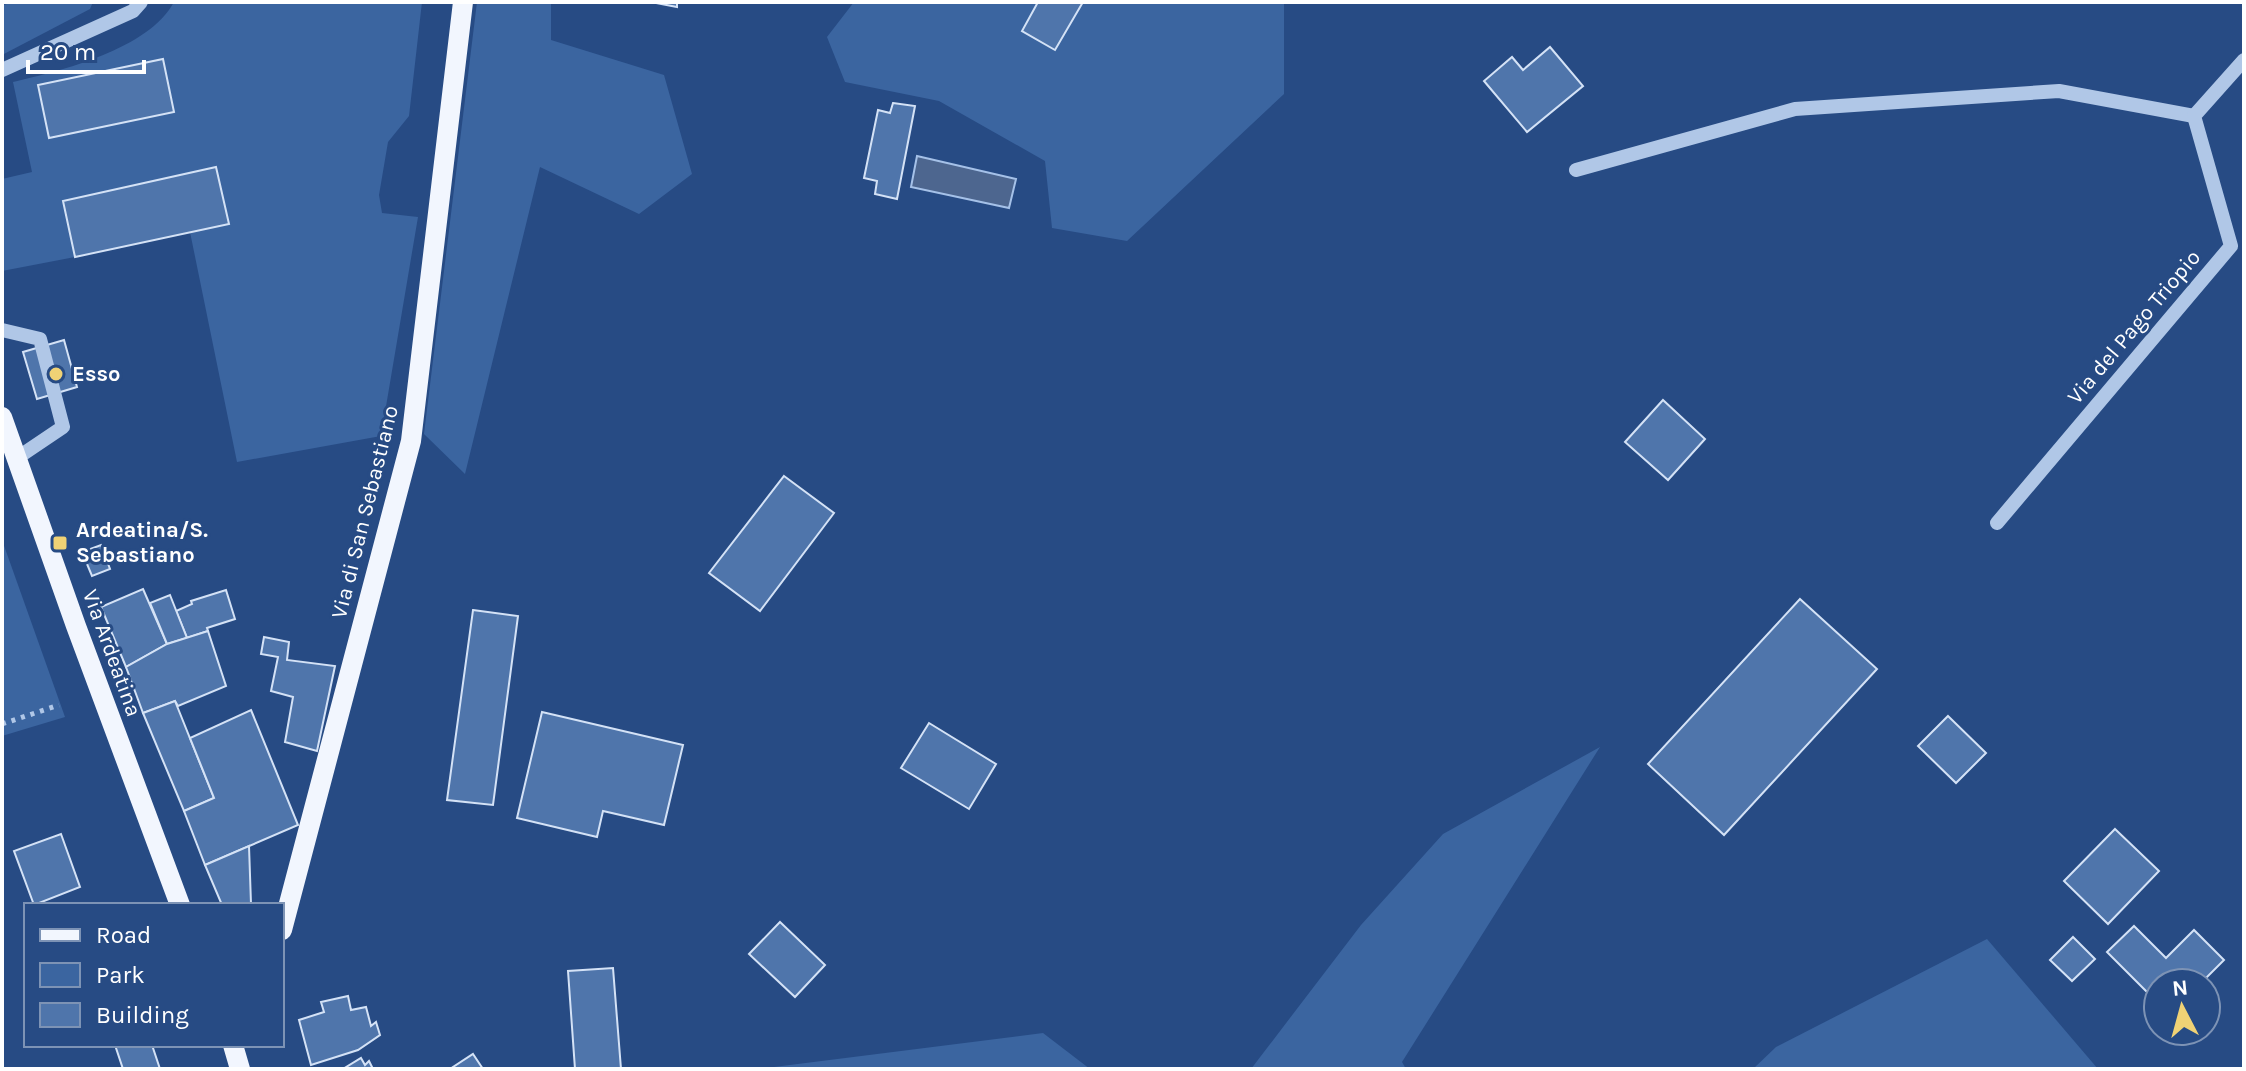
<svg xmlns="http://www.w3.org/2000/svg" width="2246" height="1071" viewBox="0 0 2246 1071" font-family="Karla,sans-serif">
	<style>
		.green { fill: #3b65a0; fill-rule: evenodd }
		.water { fill: #4d668f; stroke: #a5c1e8; stroke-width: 2 }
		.building { fill: #4f75ab; stroke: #d4e2f6; stroke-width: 2 }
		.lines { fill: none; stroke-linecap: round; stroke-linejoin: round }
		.path { stroke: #b0c7e7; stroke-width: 5; stroke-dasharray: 4 6; stroke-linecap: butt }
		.minor { stroke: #b0c7e7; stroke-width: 14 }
		.major { stroke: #f2f6fe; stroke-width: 20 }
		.poi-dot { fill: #f0d275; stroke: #274b84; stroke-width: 3 }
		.labels { text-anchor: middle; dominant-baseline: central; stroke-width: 6; stroke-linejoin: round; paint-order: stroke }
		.street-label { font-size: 22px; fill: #fff; stroke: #274b84 }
		.poi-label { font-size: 22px; font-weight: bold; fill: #fff; stroke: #274b84; text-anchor: start }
	</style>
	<rect width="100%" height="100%" fill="#274b84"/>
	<g class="green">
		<path d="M 18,2 L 93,2 L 90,9 L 2,55 L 2,5 Z"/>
		<path d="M 174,2 L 422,2 L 409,116 L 388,142 L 379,195 L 382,213 L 418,217 L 381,436 L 237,462 L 190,232 L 228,223 L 216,168 L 63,201 L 75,257 L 2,271 L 2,179 L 32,172 L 13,82 C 61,71 149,49 174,2 ZM 163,59 L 49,138 L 38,85 Z"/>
		<path d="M 477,2 L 551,2 L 551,40 L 664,75 L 692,174 L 639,214 L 540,167 L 465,474 L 424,434 Z"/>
		<path d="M 854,2 L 1284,2 L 1284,94 L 1127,241 L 1052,228 L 1045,161 L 939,101 L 845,82 L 827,37 Z"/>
		<path d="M 2,540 L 65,717 L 2,736 Z"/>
		<path d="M 1600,747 L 1402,1062 L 1406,1069 L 1251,1069 L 1361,925 L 1443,834 Z"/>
		<path d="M 1987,939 L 2098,1069 L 1753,1069 L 1776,1047 Z"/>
		<path d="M 1043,1033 L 1090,1069 L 758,1069 Z"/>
	</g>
	<path class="water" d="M 917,156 L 1016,179 L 1009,208 L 911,187 Z"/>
	<g class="building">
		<path d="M 651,2 L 677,2 L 677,7 Z"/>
		<path d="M 1038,2 L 1083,2 L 1055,50 L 1022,31 Z"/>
		<path d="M 1550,47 L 1583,86 L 1527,132 L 1484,81 L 1512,57 L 1523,70 Z"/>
		<path d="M 163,59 L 174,112 L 49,138 L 38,85 Z"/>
		<path d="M 893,103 L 915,106 L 897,199 L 875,194 L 877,181 L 864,178 L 878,110 L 890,113 Z"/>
		<path d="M 216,167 L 229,224 L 75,257 L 63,201 Z"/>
		<path d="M 64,340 L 77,387 L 37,399 L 23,352 Z"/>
		<path d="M 1663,400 L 1705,439 L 1668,480 L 1625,442 Z"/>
		<path d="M 784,476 L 834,513 L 760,611 L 709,573 Z"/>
		<path d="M 101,545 L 110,569 L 92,576 L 82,552 Z"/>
		<path d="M 143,589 L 167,644 L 126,667 L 101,607 Z"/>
		<path d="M 226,590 L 235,619 L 207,628 L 208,631 L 187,638 L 176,611 L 192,604 L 191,601 Z"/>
		<path d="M 170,595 L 187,638 L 167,644 L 150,603 Z"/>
		<path d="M 1800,599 L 1877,669 L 1724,835 L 1648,764 Z"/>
		<path d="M 473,610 L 518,616 L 493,805 L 447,800 Z"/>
		<path d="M 208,631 L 226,686 L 178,706 L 175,701 L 143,713 L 126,667 L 167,644 Z"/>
		<path d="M 264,637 L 289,642 L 287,660 L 335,666 L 317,751 L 285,742 L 293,697 L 271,691 L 278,657 L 261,654 Z"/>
		<path d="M 175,701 L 214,798 L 184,811 L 143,713 Z"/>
		<path d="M 251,710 L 298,825 L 205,865 L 184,811 L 214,798 L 190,738 Z"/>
		<path d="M 542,712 L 683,745 L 664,825 L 603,811 L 597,837 L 517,818 Z"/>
		<path d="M 1948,716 L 1986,753 L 1956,783 L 1918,746 Z"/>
		<path d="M 929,723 L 996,764 L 969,809 L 901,768 Z"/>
		<path d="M 2115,829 L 2159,871 L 2108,924 L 2064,881 Z"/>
		<path d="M 61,834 L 80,887 L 34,905 L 14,851 Z"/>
		<path d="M 249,846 L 251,904 L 222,905 L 205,865 Z"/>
		<path d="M 780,922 L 825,965 L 795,997 L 749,954 Z"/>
		<path d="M 2134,926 L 2166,958 L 2194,930 L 2224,960 L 2201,983 L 2158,983 L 2158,1003 L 2107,952 Z"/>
		<path d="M 2073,937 L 2095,959 L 2072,981 L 2050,960 Z"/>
		<path d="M 613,968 L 621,1069 L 575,1069 L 568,971 Z"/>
		<path d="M 348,996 L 351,1010 L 366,1007 L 371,1026 L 376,1022 L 380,1035 L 358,1050 L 311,1065 L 299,1020 L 324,1012 L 321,1002 Z"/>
		<path d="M 115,1045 L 152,1045 L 160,1069 L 123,1069 Z"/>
		<path d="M 473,1054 L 483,1069 L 450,1069 Z"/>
		<path d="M 361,1058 L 365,1065 L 369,1061 L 373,1069 L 343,1069 Z"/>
	</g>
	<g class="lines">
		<path class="path" d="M 2,724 L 59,705"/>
		<g class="minor">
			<path d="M 2,70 L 133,11 L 141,2"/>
			<path d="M 1576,170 L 1795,109 L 2059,91 L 2194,116"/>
			<path d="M 2,330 L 40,339 L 63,427 L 17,458"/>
			<path d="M 1997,523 L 2231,246 L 2194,116 L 2244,60"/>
		</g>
		<g class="major">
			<path d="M 2,417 L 76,626 L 180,905"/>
			<path d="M 282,930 L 411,441 L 463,2"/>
			<path d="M 233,1045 L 240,1069"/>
		</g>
	</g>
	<g class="poi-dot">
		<circle cx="56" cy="374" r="8"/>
		<rect x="52" y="535" width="16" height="16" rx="4"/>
	</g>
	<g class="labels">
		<g class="street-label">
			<text transform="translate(2134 327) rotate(-50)">Via del Pago Triopio</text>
			<text transform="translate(365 512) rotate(-76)">Via di San Sebastiano</text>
			<text transform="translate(112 653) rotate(70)">Via Ardeatina</text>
		</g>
		<g class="poi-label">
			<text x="72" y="374">Esso</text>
			<text x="76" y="530">Ardeatina/S.<tspan x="76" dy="25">Sebastiano</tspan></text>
		</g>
	</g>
	<rect width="2246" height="1071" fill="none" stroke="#ffffff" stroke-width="8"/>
	<rect x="24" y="903" width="260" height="144" fill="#274b84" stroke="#7d93b5" stroke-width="2"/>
	<rect x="40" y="929" width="40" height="12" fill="#f2f6fe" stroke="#7d93b5" stroke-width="2"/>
	<text x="96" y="943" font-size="24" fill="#ffffff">Road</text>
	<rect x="40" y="963" width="40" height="24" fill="#3b65a0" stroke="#7d93b5" stroke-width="2"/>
	<text x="96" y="983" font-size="24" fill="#ffffff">Park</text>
	<rect x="40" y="1003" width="40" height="24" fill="#4f75ab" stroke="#7d93b5" stroke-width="2"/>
	<text x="96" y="1023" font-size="24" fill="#ffffff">Building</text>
	<g transform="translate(2182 1007) rotate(354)"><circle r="38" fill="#274b84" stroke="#7d93b5" stroke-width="2"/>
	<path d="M0-6L14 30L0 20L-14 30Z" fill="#f0d275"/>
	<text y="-12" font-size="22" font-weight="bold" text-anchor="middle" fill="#ffffff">N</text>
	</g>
	<path d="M28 60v12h116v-12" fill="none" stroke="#ffffff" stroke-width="4"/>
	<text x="40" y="60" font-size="24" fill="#ffffff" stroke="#274b84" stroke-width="6" paint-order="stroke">20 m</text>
</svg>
